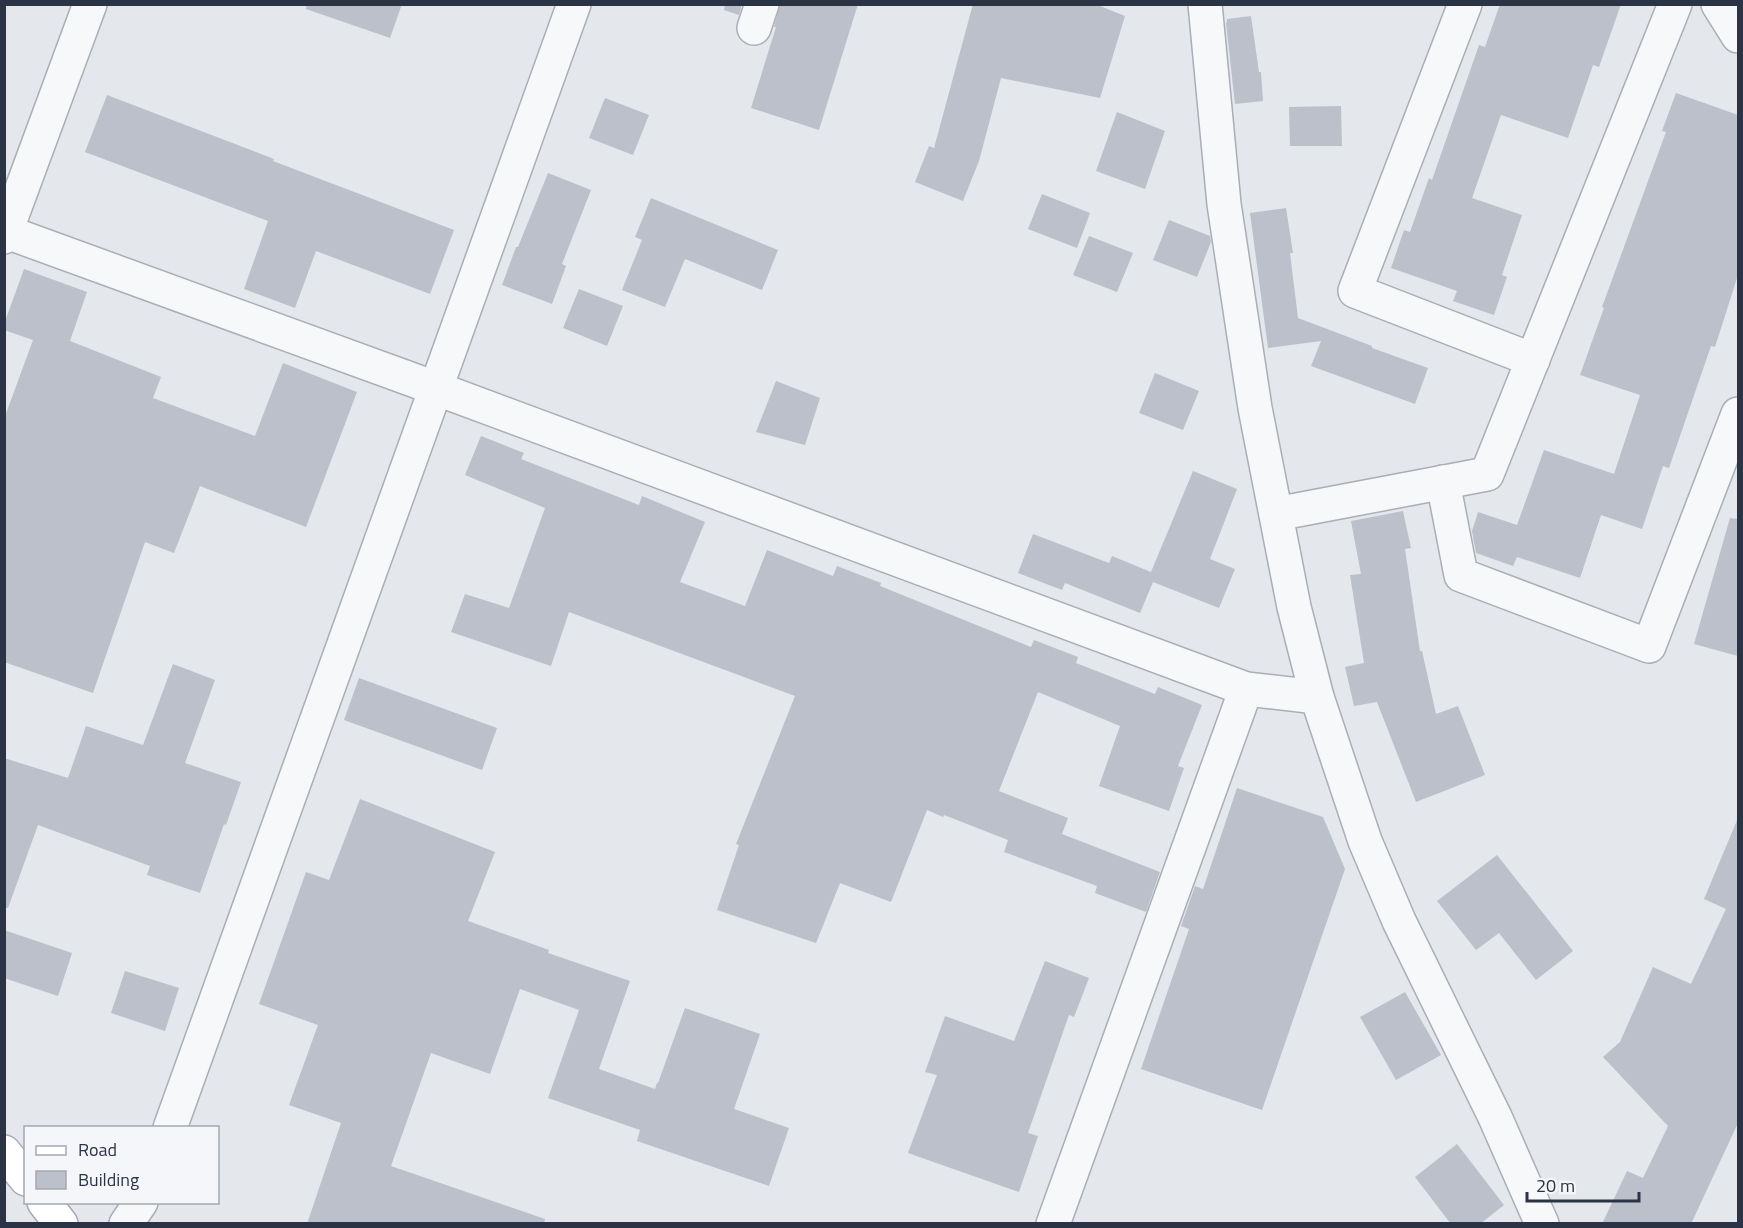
<svg xmlns="http://www.w3.org/2000/svg" width="1743" height="1228" viewBox="0 0 1743 1228" font-family="'Titillium Web',sans-serif">
	<style>
		.building { fill: #bbc0ca }
		.lines { fill: none; stroke-linecap: round; stroke-linejoin: round }
		.street-casing { stroke: #a9aeb7; stroke-width: 36 }
		.primary-casing { stroke: #a3abb8; stroke-width: 36 }
		.street { stroke: #f7f8fa; stroke-width: 33 }
		.primary { stroke: #fff; stroke-width: 33 }
	</style>
	<rect width="100%" height="100%" fill="#e4e7ec"/>
	<g class="building">
		<path d="M 307,4 L 402,4 L 390,38 L 306,9 Z"/>
		<path d="M 725,4 L 742,4 L 739,15 L 724,10 Z"/>
		<path d="M 780,4 L 858,4 L 819,130 L 751,108 L 776,27 L 774,27 Z"/>
		<path d="M 973,4 L 1095,4 L 1125,16 L 1100,98 L 1001,78 L 979,161 L 963,201 L 915,182 L 929,146 L 934,148 Z"/>
		<path d="M 1500,4 L 1621,4 L 1599,67 L 1593,65 L 1568,138 L 1501,115 L 1472,198 L 1522,215 L 1502,275 L 1507,277 L 1494,315 L 1453,301 L 1457,291 L 1391,268 L 1404,230 L 1410,232 L 1429,178 L 1432,180 L 1479,45 L 1485,47 Z"/>
		<path d="M 1251,16 L 1259,72 L 1261,72 L 1263,101 L 1235,104 L 1226,23 L 1227,22 L 1227,19 Z"/>
		<path d="M 1676,93 L 1738,115 L 1738,275 L 1715,347 L 1711,346 L 1669,468 L 1663,466 L 1642,529 L 1601,515 L 1580,578 L 1517,557 L 1513,566 L 1476,553 L 1472,531 L 1478,512 L 1517,525 L 1544,450 L 1614,474 L 1640,395 L 1580,375 L 1604,308 L 1602,307 L 1666,132 L 1662,131 Z"/>
		<path d="M 107,95 L 274,159 L 273,161 L 454,230 L 430,294 L 316,251 L 295,308 L 244,289 L 268,221 L 85,152 Z"/>
		<path d="M 605,98 L 649,115 L 633,155 L 589,138 Z"/>
		<path d="M 1341,106 L 1342,146 L 1290,146 L 1289,107 Z"/>
		<path d="M 1117,112 L 1165,131 L 1145,189 L 1096,171 Z"/>
		<path d="M 548,173 L 591,190 L 562,264 L 566,266 L 552,304 L 502,285 L 516,247 L 518,247 Z"/>
		<path d="M 1042,194 L 1090,213 L 1077,248 L 1028,229 Z"/>
		<path d="M 651,198 L 778,250 L 762,290 L 685,259 L 665,307 L 622,290 L 642,240 L 635,237 Z"/>
		<path d="M 1286,208 L 1293,253 L 1290,253 L 1298,318 L 1372,346 L 1372,348 L 1428,368 L 1415,404 L 1311,366 L 1321,341 L 1268,348 L 1250,213 Z"/>
		<path d="M 1169,220 L 1210,236 L 1211,242 L 1197,277 L 1153,260 Z"/>
		<path d="M 1089,236 L 1133,253 L 1117,292 L 1073,275 Z"/>
		<path d="M 24,269 L 87,292 L 70,341 L 161,377 L 153,398 L 255,436 L 283,363 L 357,392 L 306,527 L 200,486 L 174,553 L 145,542 L 93,693 L 4,662 L 4,419 L 33,340 L 4,330 L 4,324 Z"/>
		<path d="M 579,289 L 623,306 L 607,346 L 563,328 Z"/>
		<path d="M 1155,373 L 1199,391 L 1183,430 L 1139,413 Z"/>
		<path d="M 776,381 L 820,398 L 805,445 L 756,432 Z"/>
		<path d="M 481,436 L 524,453 L 521,459 L 639,505 L 642,496 L 705,522 L 680,582 L 745,606 L 767,550 L 833,576 L 837,566 L 881,583 L 880,586 L 1031,647 L 1034,640 L 1078,657 L 1076,663 L 1155,694 L 1158,687 L 1202,705 L 1178,766 L 1184,768 L 1169,811 L 1099,786 L 1120,726 L 1038,692 L 999,791 L 1068,818 L 1062,834 L 1160,872 L 1146,912 L 1095,893 L 1097,886 L 1004,852 L 1008,840 L 944,815 L 943,817 L 927,810 L 891,902 L 840,883 L 816,943 L 717,910 L 739,845 L 736,844 L 795,696 L 569,612 L 551,666 L 451,632 L 465,594 L 509,608 L 545,508 L 465,475 Z"/>
		<path d="M 1193,471 L 1237,489 L 1210,559 L 1235,569 L 1219,608 L 1153,582 L 1140,613 L 1065,583 L 1062,590 L 1018,573 L 1033,534 L 1109,563 L 1112,556 L 1151,572 Z"/>
		<path d="M 1403,511 L 1411,548 L 1405,549 L 1420,651 L 1422,651 L 1436,714 L 1458,706 L 1485,775 L 1416,802 L 1377,702 L 1354,706 L 1345,667 L 1364,663 L 1350,575 L 1361,574 L 1351,521 Z"/>
		<path d="M 1730,518 L 1738,519 L 1738,656 L 1694,644 Z"/>
		<path d="M 173,664 L 215,680 L 185,763 L 241,782 L 226,825 L 224,824 L 200,893 L 147,875 L 150,866 L 38,825 L 8,908 L 4,907 L 4,758 L 68,778 L 86,726 L 143,745 Z"/>
		<path d="M 359,678 L 497,728 L 482,770 L 344,720 Z"/>
		<path d="M 1237,788 L 1323,817 L 1345,869 L 1262,1110 L 1141,1069 L 1189,929 L 1181,926 L 1195,886 L 1203,889 Z"/>
		<path d="M 360,799 L 495,852 L 468,921 L 549,950 L 548,953 L 630,981 L 599,1069 L 655,1089 L 657,1083 L 658,1083 L 685,1008 L 760,1034 L 734,1109 L 789,1128 L 769,1186 L 637,1141 L 640,1130 L 548,1098 L 579,1010 L 520,989 L 490,1074 L 431,1053 L 391,1166 L 545,1219 L 544,1224 L 307,1224 L 341,1123 L 289,1105 L 318,1025 L 259,1004 L 306,872 L 329,880 Z"/>
		<path d="M 1738,818 L 1738,1123 L 1691,1224 L 1602,1224 L 1627,1171 L 1643,1178 L 1668,1126 L 1603,1057 L 1620,1042 L 1653,967 L 1691,984 L 1726,909 L 1704,899 Z"/>
		<path d="M 1497,855 L 1573,951 L 1536,980 L 1499,933 L 1476,950 L 1437,901 Z"/>
		<path d="M 4,930 L 72,953 L 58,996 L 4,978 Z"/>
		<path d="M 1045,961 L 1089,978 L 1074,1017 L 1069,1015 L 1028,1133 L 1038,1136 L 1019,1192 L 908,1153 L 937,1075 L 925,1072 L 945,1016 L 1014,1041 Z"/>
		<path d="M 125,971 L 179,988 L 165,1031 L 111,1013 Z"/>
		<path d="M 1405,992 L 1441,1055 L 1396,1080 L 1360,1017 Z"/>
		<path d="M 1457,1144 L 1504,1205 L 1480,1224 L 1451,1224 L 1415,1177 Z"/>
	</g>
	<g class="lines">
		<g class="street-casing">
			<g id="street">
				<path d="M 1205,4 L 1224,204 L 1255,408 L 1294,607 L 1317,697 L 1365,841 L 1399,921 L 1495,1117 L 1542,1224"/>
				<path d="M 1465,4 L 1355,291 L 1533,360"/>
				<path d="M 1718,4 L 1738,36"/>
				<path d="M 754,28 L 762,4"/>
				<path d="M 4,231 L 435,388 L 1246,689 L 1317,697"/>
				<path d="M 4,237 L 90,4"/>
				<path d="M 1443,482 L 1461,575 L 1649,646 L 1738,414"/>
				<path d="M 1276,514 L 1487,474 L 1675,4"/>
				<path d="M 170,1128 L 574,4"/>
				<path d="M 126,1224 L 141,1202"/>
				<path d="M 1053,1224 L 1246,689"/>
			</g>
		</g>
		<g class="primary-casing">
			<g id="primary">
				<path d="M 4,1152 L 26,1179"/>
				<path d="M 44,1202 L 61,1224"/>
			</g>
		</g>
		<use href="#street" class="street"/>
		<use href="#primary" class="primary"/>
	</g>
	<rect width="1743" height="1228" fill="none" stroke="#2b3445" stroke-width="12"/>
	<rect x="24" y="1126" width="195" height="78" fill="#f4f6f9" stroke="#a4a8b1" stroke-width="1.5"/>
	<rect x="36" y="1146" width="30" height="9" fill="#ffffff" stroke="#a4a8b1" stroke-width="1.5"/>
	<text x="78" y="1156" font-size="18" fill="#2b3445">Road</text>
	<rect x="36" y="1171" width="30" height="18" fill="#bbc0ca" stroke="#a4a8b1" stroke-width="1.5"/>
	<text x="78" y="1186" font-size="18" fill="#2b3445">Building</text>
	<path d="M1527 1192v9h112v-9" fill="none" stroke="#2b3445" stroke-width="3"/>
	<text x="1536" y="1192" font-size="18" fill="#2b3445" stroke="#f4f6f9" stroke-width="4.5" paint-order="stroke">20 m</text>
</svg>
